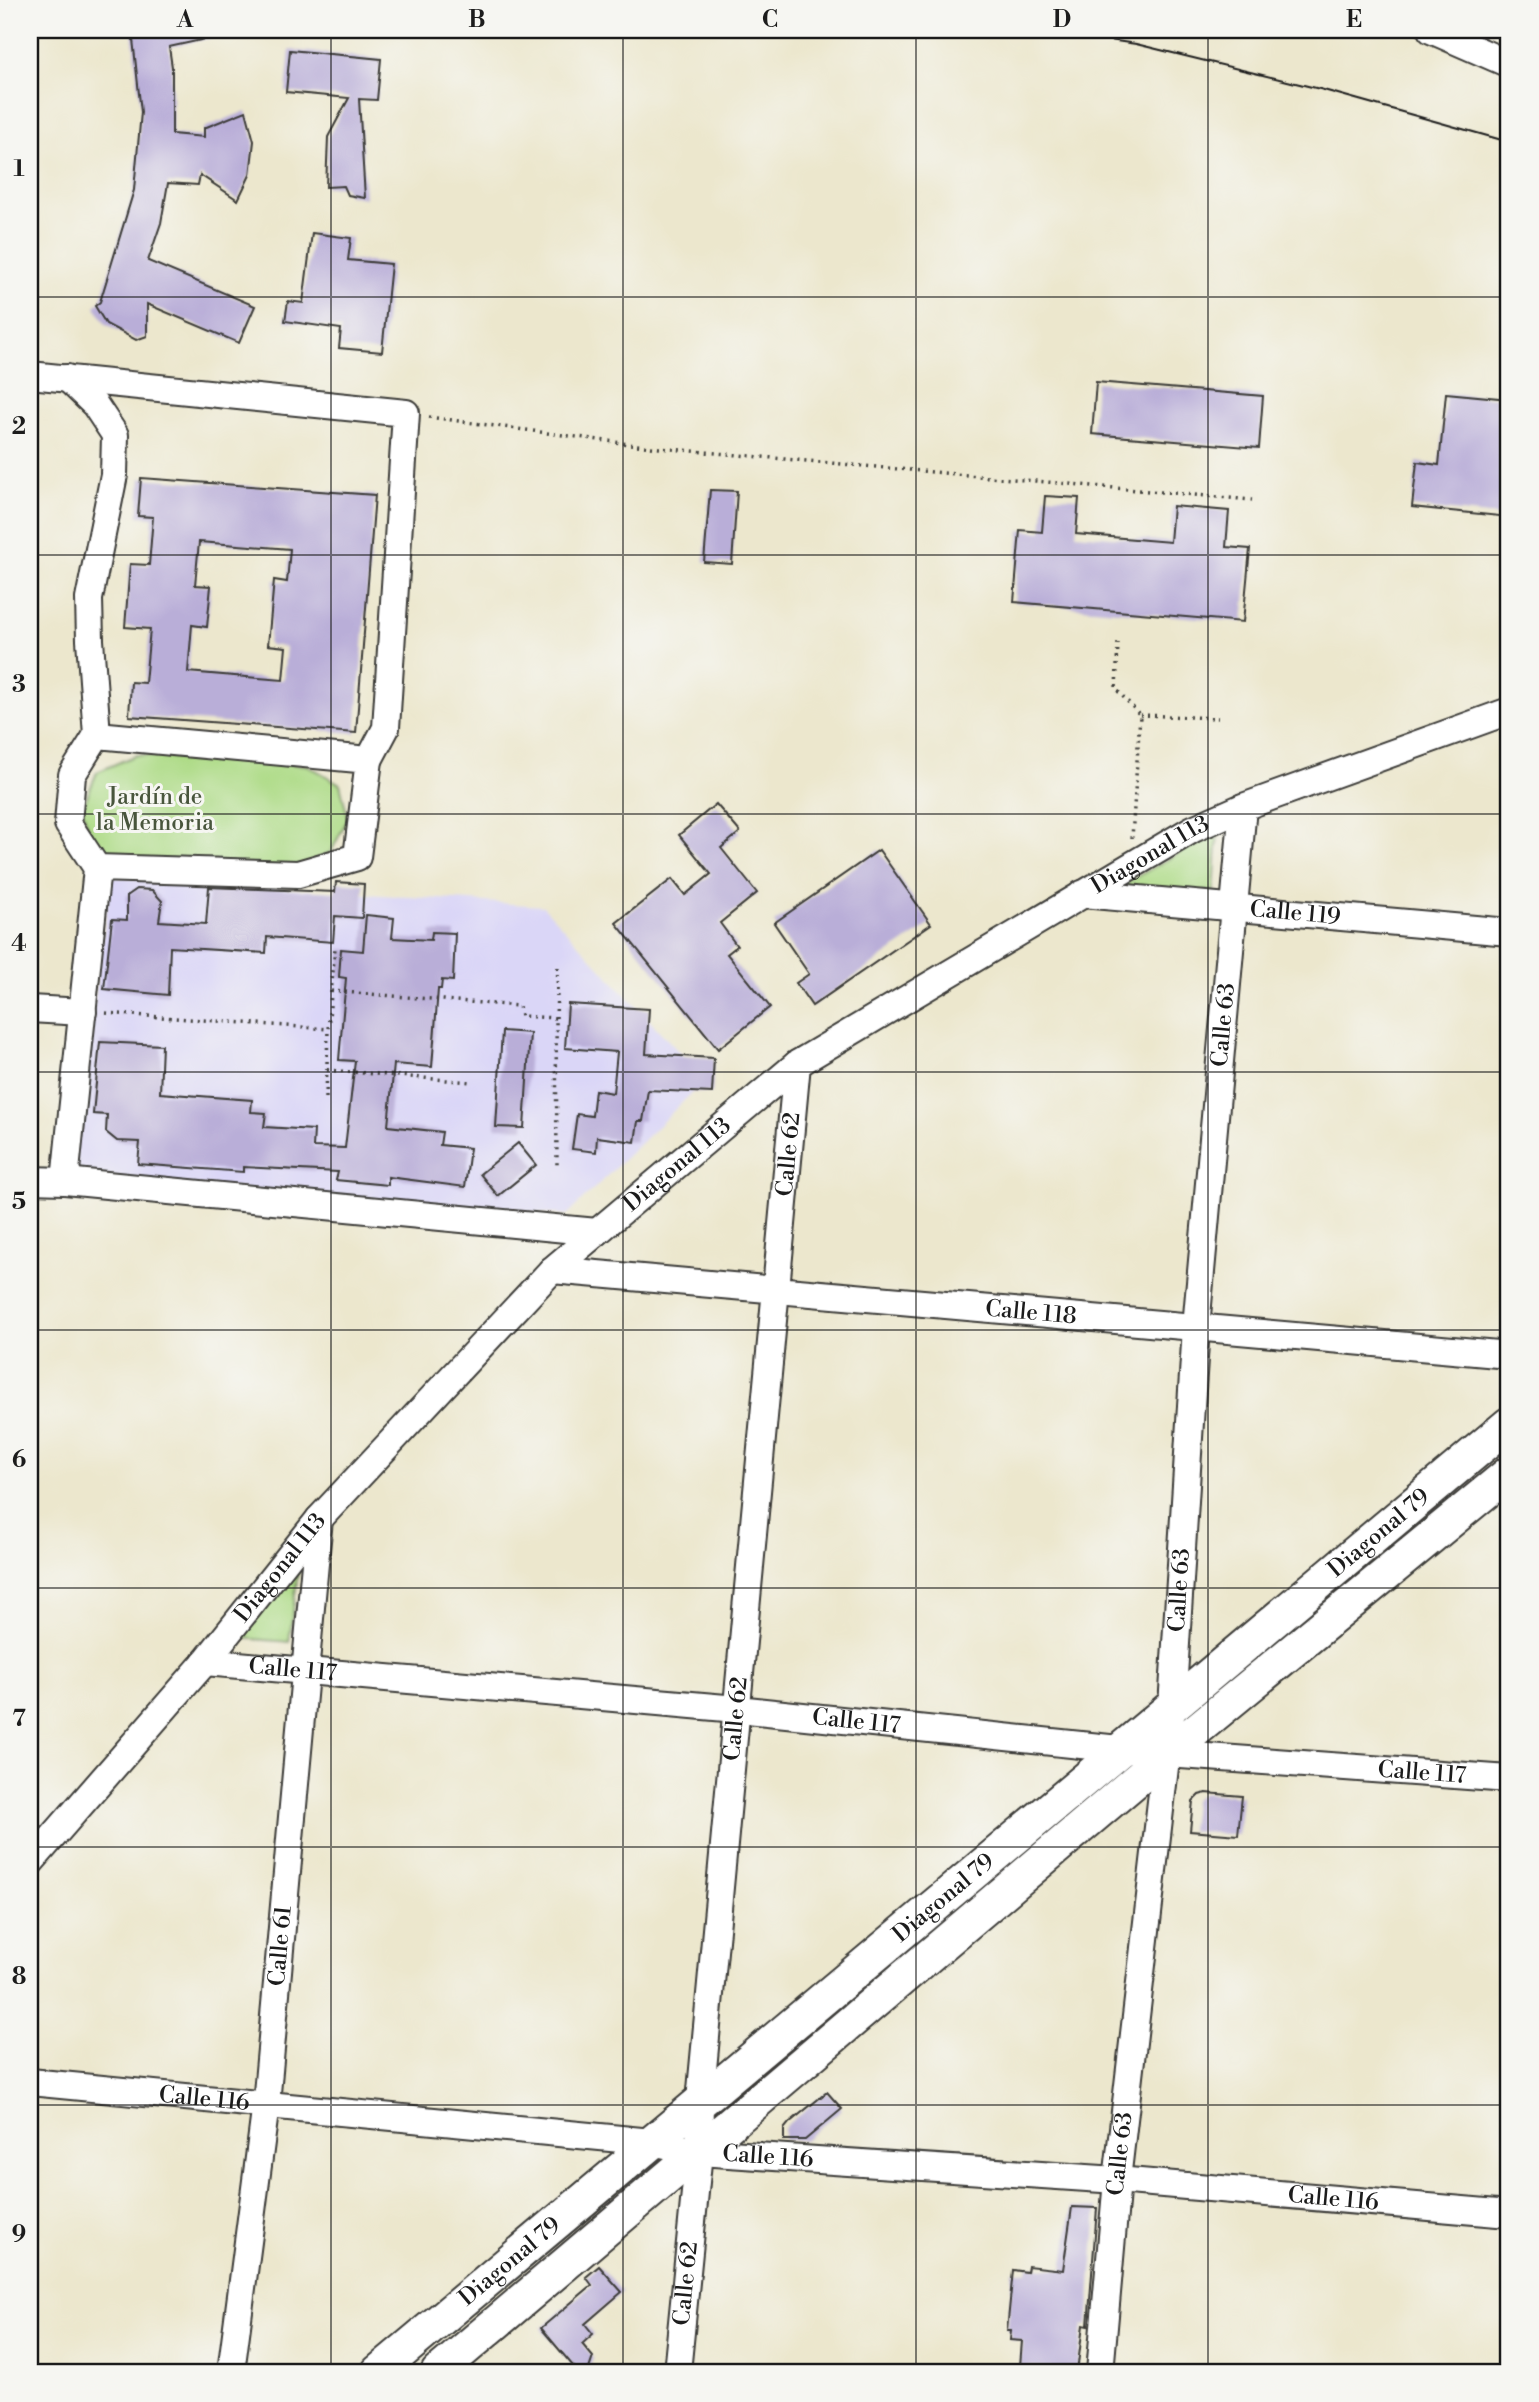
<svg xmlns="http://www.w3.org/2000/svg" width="1539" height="2402" viewBox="0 0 1539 2402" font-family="'Libre Bodoni',serif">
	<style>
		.built { fill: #dad6f7 }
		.green { fill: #aedb87; stroke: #657c52; stroke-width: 2 }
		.building { fill: #b9aed8; fill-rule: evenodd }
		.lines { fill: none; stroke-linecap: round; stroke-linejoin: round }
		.minor-casing { stroke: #3b3a37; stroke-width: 30 }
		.major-casing { stroke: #3b3a37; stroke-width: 37 }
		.path { stroke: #3b3a37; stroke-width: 3.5; stroke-dasharray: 2 5; stroke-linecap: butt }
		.minor { stroke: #fff; stroke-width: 26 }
		.major { stroke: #fff; stroke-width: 33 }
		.tram { stroke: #1c1c1c; stroke-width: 2 }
		.grid { fill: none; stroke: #1c1c1c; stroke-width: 2; stroke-opacity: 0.55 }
		.labels { text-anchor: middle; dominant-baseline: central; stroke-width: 6; stroke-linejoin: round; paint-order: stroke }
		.park-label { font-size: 23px; fill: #48553c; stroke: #f6f6f2 }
		.street-label { font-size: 23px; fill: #1c1c1c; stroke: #f6f6f2 }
		.neatline { fill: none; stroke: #1c1c1c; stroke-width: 2.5 }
		.grid-label { font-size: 23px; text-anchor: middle; font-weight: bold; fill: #1c1c1c }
	</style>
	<rect width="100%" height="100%" fill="#f6f6f2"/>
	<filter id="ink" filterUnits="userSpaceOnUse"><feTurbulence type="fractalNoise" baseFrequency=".0143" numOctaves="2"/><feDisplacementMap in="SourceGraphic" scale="14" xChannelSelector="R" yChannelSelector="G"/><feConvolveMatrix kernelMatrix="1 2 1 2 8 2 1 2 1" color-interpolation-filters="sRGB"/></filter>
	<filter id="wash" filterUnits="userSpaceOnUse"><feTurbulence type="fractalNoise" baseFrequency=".00686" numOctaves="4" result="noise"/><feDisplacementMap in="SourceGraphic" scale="28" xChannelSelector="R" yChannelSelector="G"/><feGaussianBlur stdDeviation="1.57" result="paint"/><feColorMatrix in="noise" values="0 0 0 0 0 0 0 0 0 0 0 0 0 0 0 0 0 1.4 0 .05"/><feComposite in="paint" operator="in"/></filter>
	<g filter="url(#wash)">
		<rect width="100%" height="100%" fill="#ece7cd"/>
		<path class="built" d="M 111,877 L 543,906 L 705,1080 L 567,1215 L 71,1176 Z"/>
		<g class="green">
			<path d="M 136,755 L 307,765 L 340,784 L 348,818 L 331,852 L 296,869 L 135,863 L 94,845 L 82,809 L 97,772 Z"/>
			<path d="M 1218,831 L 1214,892 L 1121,886 Z"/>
			<path d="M 299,1564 L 289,1642 L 239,1638 Z"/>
		</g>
		<g id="blocks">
			<g class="building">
				<path d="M 132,30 L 215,30 L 215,37 L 169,47 L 172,67 L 172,134 L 204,137 L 204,128 L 246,111 L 254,141 L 250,175 L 238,200 L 200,175 L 198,185 L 168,183 L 161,223 L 148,261 L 255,306 L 239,343 L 147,304 L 147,336 L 136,340 L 106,324 L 95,306 L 100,302 L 134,190 L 141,112 Z"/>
				<path d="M 290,50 L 381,59 L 377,100 L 359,99 L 365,198 L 348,195 L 344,186 L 326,187 L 328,137 L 349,98 L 286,92 Z"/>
				<path d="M 312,233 L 351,238 L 348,260 L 391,264 L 382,352 L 339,348 L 341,329 L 285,321 L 288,301 L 303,303 Z"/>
				<path d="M 1096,382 L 1263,396 L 1259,448 L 1092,434 Z"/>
				<path d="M 1446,393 L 1509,399 L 1509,517 L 1412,507 L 1417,462 L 1439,465 Z"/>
				<path d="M 141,478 L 375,495 L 356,733 L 129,716 L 131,682 L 145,683 L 150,629 L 125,627 L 130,564 L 149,565 L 153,517 L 138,516 ZM 199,542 L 290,549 L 287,582 L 274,580 L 268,645 L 286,647 L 283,680 L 188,672 L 192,625 L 207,627 L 211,586 L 195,585 Z"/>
				<path d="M 710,490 L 737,491 L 732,564 L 704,562 Z"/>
				<path d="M 1045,496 L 1079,498 L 1076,534 L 1170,542 L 1173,506 L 1229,511 L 1226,547 L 1250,549 L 1243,622 L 1014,602 L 1020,530 L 1042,532 Z"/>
				<path d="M 716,804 L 740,832 L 721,848 L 757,893 L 720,923 L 737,946 L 727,954 L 770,1007 L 718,1049 L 616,923 L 672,879 L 685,895 L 711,874 L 679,835 Z"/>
				<path d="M 879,850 L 931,924 L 812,1006 L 796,983 L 809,974 L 774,923 Z"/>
				<path d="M 336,882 L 364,884 L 362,918 L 335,916 L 333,942 L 267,937 L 266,953 L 170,947 L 168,995 L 104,989 L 112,919 L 127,920 L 127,896 L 137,889 L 152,890 L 162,901 L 159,921 L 206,924 L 209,887 L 335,892 Z"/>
				<path d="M 366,915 L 394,918 L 392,938 L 431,940 L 432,932 L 455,933 L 453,981 L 442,980 L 441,989 L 438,989 L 432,1067 L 394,1064 L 388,1126 L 442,1132 L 440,1145 L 470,1148 L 465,1187 L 388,1177 L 388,1185 L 336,1180 L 338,1172 L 243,1167 L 243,1172 L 138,1164 L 140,1142 L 117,1141 L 106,1132 L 107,1115 L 93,1114 L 100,1042 L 162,1045 L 160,1093 L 252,1100 L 251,1112 L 266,1113 L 264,1127 L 314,1130 L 313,1147 L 345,1148 L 355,1061 L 339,1060 L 346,978 L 339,977 L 341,949 L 363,951 Z"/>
				<path d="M 568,1004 L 649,1009 L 646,1054 L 714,1058 L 712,1093 L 648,1090 L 643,1121 L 638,1121 L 635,1142 L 597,1137 L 596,1152 L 572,1149 L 577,1114 L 592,1116 L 595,1090 L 613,1093 L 617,1052 L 565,1048 Z"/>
				<path d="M 502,1031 L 530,1033 L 524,1128 L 496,1127 Z"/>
				<path d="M 518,1143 L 536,1165 L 498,1196 L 480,1174 Z"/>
				<path d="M 1206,1793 L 1242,1796 L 1238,1835 L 1190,1831 L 1193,1801 L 1199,1795 Z"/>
				<path d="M 827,2092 L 842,2109 L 805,2140 L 784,2140 L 784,2129 L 789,2123 Z"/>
				<path d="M 1072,2207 L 1097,2208 L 1088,2326 L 1083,2325 L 1077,2372 L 1053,2372 L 1053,2368 L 1020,2366 L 1022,2341 L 1010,2340 L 1011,2331 L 1007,2331 L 1013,2270 L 1027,2272 L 1028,2266 L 1063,2270 Z"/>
				<path d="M 599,2266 L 622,2292 L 585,2324 L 593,2334 L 582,2344 L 593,2357 L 588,2372 L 578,2372 L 541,2328 L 592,2285 L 586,2277 Z"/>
			</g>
		</g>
	</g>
	<g filter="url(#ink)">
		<use href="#blocks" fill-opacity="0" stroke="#3b3a37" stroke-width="2"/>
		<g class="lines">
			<g class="minor-casing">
				<g id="minor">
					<path d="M 1431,30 L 1509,64"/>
					<path d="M 30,375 L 406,413 L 386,728 L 369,760"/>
					<path d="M 67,378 L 95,405 L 115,435 L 114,475 L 89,599 L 90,640 L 97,735"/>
					<path id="s1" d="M 1082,894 L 1509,932"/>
					<path d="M 30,1009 L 83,1012"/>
					<path d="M 30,1180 L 65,1181 L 597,1232"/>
					<path d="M 65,1181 L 97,868 L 68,824 L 72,775 L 97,735 L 369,760 L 357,857 L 298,874 L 97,868"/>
					<path id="s2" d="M 552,1270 L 1509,1355"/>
					<path id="s3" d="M 205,1662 L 737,1709 L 1167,1754 L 1509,1779"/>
					<path id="s4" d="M 30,1863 L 205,1662 L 319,1519 L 552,1270 L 797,1064 L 1193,829 L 1243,807 L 1509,711"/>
					<path id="s5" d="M 30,2082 L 652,2142 L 699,2152 L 1117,2180 L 1509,2214"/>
					<path id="s6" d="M 231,2372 L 266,2104 L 319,1519"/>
					<path id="s7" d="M 677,2372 L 699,2152 L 700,2101 L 797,1064"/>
					<path id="s8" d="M 1100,2372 L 1117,2180 L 1172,1707 L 1196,1327 L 1243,807"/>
				</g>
			</g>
			<g class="major-casing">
				<g id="major">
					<path id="s9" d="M 378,2372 L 1509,1424"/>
					<path d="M 438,2372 L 1167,1754 L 1509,1473"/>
				</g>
			</g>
			<g class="path">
				<path d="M 429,417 L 659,448 L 1252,500"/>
				<path d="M 1118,643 L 1116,689 L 1140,715 L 1132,838"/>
				<path d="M 1140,715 L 1218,718"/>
				<path d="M 331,991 L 519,1006 L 521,1016 L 556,1018 L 557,1165"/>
				<path d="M 106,1013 L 328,1029"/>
				<path d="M 556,1018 L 558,965"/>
				<path d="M 327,1070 L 471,1082"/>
				<path d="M 326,1098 L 328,1029 L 335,948"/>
			</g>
			<use href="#minor" class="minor"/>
			<use href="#major" class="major"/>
			<path class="tram" d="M 1043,30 L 1136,44 L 1320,89 L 1509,142"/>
		</g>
	</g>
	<path class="grid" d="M 331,30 L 331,2372M 623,30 L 623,2372M 916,30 L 916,2372M 1208,30 L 1208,2372M 30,297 L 1509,297M 30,555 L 1509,555M 30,814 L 1509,814M 30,1072 L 1509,1072M 30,1330 L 1509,1330M 30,1588 L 1509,1588M 30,1847 L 1509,1847M 30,2105 L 1509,2105"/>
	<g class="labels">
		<g class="park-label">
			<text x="155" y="797">Jardín de<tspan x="155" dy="26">la Memoria</tspan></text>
		</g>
		<g class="street-label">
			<text stroke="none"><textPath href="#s4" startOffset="1521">Diagonal 113</textPath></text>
			<text stroke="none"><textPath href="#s1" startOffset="214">Calle 119</textPath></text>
			<text stroke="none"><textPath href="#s8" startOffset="1353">Calle 63</textPath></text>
			<text stroke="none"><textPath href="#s7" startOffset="1223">Calle 62</textPath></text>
			<text stroke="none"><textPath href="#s4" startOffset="954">Diagonal 113</textPath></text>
			<text stroke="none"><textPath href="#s2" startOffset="481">Calle 118</textPath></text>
			<text stroke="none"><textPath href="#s9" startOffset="1306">Diagonal 79</textPath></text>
			<text stroke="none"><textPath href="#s4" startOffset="387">Diagonal 113</textPath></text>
			<text stroke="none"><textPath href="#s8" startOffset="786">Calle 63</textPath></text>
			<text stroke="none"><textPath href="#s3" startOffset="88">Calle 117</textPath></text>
			<text stroke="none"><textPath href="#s7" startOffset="656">Calle 62</textPath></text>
			<text stroke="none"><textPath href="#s3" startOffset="654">Calle 117</textPath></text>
			<text stroke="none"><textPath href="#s3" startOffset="1222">Calle 117</textPath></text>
			<text stroke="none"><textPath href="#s9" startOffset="738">Diagonal 79</textPath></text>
			<text stroke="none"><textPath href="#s6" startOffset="429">Calle 61</textPath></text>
			<text stroke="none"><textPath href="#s5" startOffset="175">Calle 116</textPath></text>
			<text stroke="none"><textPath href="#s8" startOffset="219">Calle 63</textPath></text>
			<text stroke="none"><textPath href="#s5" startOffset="742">Calle 116</textPath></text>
			<text stroke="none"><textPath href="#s5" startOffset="1309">Calle 116</textPath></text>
			<text stroke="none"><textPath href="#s9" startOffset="172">Diagonal 79</textPath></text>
			<text stroke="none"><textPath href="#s7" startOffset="89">Calle 62</textPath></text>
		</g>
	</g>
	<rect width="1539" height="2402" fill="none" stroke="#f6f6f2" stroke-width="77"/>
	<rect x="38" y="38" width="1462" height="2326" class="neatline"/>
	<g class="grid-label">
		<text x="185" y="27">A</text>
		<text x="477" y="27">B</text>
		<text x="770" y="27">C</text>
		<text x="1062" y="27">D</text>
		<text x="1354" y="27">E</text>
		<text x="19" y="176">1</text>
		<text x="19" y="434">2</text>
		<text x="19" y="692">3</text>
		<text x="19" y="951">4</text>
		<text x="19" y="1209">5</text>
		<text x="19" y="1467">6</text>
		<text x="19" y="1726">7</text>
		<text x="19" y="1984">8</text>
		<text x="19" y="2242">9</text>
	</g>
</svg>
